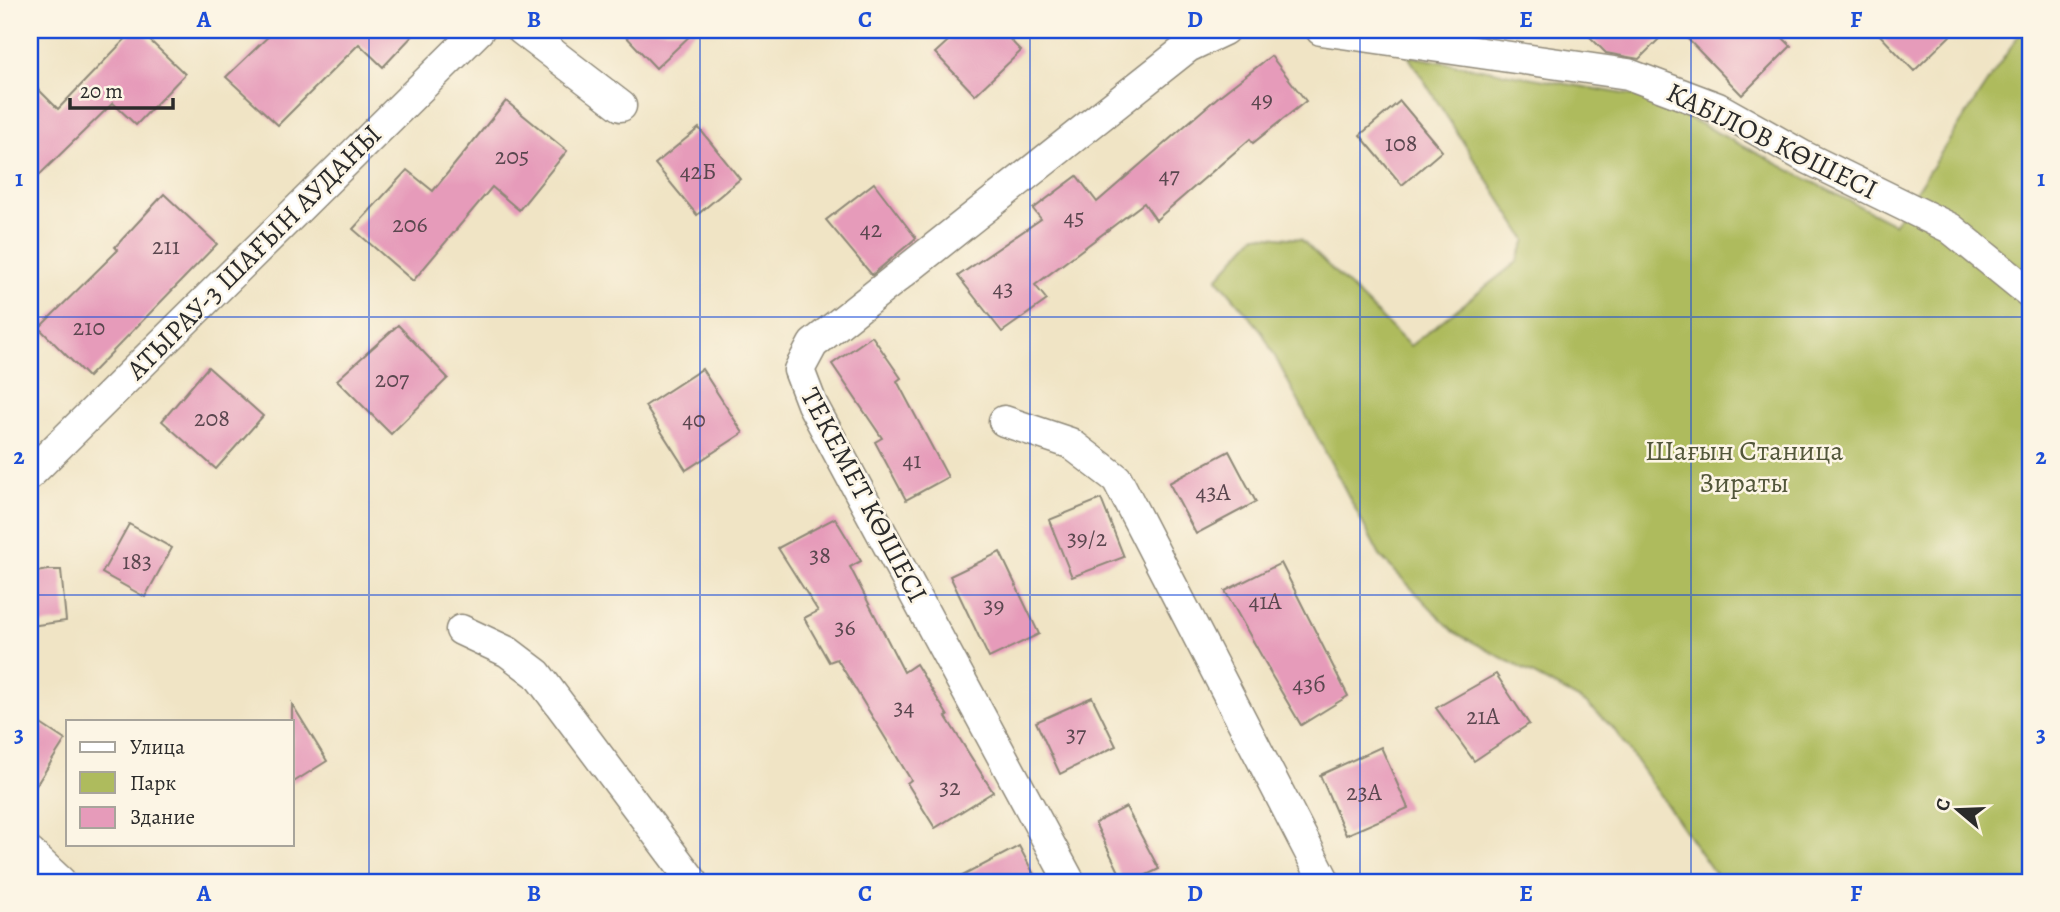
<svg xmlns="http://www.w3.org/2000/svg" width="2060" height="912" viewBox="0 0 2060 912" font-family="Alegreya,serif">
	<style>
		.green { fill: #aebb5d; stroke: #6c7344; stroke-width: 2 }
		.building { fill: #e69bba }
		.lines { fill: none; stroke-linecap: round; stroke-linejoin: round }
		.minor-casing { stroke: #8e8878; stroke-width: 33 }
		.minor { stroke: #fff; stroke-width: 30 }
		.grid { fill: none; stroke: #1d4ed8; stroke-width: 2; stroke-opacity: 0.55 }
		.labels { text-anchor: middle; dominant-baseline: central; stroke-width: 5; stroke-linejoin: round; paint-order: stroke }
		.number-label { font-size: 24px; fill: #5a474f }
		.street-label { font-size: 28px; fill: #2b2b2b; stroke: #fcf5e5 }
		.park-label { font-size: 28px; fill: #52563a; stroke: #fcf5e5 }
		.neatline { fill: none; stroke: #1d4ed8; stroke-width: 2.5 }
		.grid-label { font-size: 23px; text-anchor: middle; font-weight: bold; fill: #1d4ed8 }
	</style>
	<rect width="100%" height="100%" fill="#fcf5e5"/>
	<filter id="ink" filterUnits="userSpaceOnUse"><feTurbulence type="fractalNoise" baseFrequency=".0143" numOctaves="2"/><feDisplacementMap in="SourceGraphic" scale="14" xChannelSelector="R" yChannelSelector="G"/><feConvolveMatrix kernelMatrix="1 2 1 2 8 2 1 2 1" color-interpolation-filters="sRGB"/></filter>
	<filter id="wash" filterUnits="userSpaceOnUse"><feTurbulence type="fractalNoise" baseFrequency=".00686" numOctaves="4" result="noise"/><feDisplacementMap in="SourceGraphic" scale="28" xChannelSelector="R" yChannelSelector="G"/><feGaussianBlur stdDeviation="1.57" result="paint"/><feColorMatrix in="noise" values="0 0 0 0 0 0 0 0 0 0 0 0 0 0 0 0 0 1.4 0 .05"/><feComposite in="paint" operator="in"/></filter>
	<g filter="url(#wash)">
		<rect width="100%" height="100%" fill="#f0e4c5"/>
		<path class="green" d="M 2022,30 L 2030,30 L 2030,882 L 1710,882 L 1715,874 L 1613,728 L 1586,703 L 1454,632 L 1380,556 L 1261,330 L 1217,278 L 1256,235 L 1301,239 L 1410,346 L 1517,262 L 1526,240 L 1408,56 L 1652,99 L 1894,224 Z"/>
		<g id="blocks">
			<g class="building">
				<path d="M 134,30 L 139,30 L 185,74 L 136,125 L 113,103 L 30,184 L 30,81 L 58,109 Z"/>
				<path d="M 275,30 L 418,30 L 383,67 L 359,44 L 278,125 L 226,77 Z"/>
				<path d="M 620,30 L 696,30 L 656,68 Z"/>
				<path d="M 960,30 L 1001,30 L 1021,51 L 975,95 L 935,53 Z"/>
				<path d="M 1583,30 L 1668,30 L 1639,59 L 1606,53 Z"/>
				<path d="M 1679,30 L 1775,30 L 1791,46 L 1742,95 Z"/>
				<path d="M 1875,30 L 1956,30 L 1914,71 Z"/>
				<path d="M 1271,56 L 1306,101 L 1253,143 L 1250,139 L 1156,220 L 1144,203 L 1035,285 L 1047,300 L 1002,332 L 958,276 L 1041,219 L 1033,209 L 1077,176 L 1097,202 L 1218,97 Z"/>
				<path d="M 506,101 L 567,151 L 519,210 L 492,187 L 413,281 L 353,229 L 407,170 L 433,191 Z"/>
				<path d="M 1400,101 L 1442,151 L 1402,185 L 1360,135 Z"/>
				<path d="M 699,128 L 740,179 L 697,215 L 655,164 Z"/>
				<path d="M 874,183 L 916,238 L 872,275 L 826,220 Z"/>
				<path d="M 164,194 L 217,244 L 88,377 L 39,328 L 118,250 L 115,247 Z"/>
				<path d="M 398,325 L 448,378 L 391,434 L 337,380 Z"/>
				<path d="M 872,336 L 901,378 L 897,381 L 948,477 L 906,500 L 875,442 L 882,438 L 832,364 Z"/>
				<path d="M 208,367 L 263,416 L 216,469 L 162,421 Z"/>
				<path d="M 702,369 L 743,433 L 686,470 L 645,406 Z"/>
				<path d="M 1229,451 L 1256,502 L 1196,534 L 1169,483 Z"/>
				<path d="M 1101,499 L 1124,557 L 1072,577 L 1049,520 Z"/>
				<path d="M 835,518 L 861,561 L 850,567 L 904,672 L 916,664 L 948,716 L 946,717 L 993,792 L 935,828 L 907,783 L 911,780 L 837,659 L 829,662 L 804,618 L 818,611 L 778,548 Z"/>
				<path d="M 129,524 L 172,548 L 145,597 L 102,573 Z"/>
				<path d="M 1000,552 L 1039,634 L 989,658 L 950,576 Z"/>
				<path d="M 1281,563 L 1348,696 L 1301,725 L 1269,671 L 1270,671 L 1225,591 Z"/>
				<path d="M 48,570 L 61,570 L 66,621 L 30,626 L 30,573 Z"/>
				<path d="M 1496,674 L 1529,724 L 1474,761 L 1436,708 Z"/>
				<path d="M 1092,697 L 1116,746 L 1060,774 L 1036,722 Z"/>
				<path d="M 292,704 L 327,761 L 292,783 Z"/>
				<path d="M 30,717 L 65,740 L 30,795 Z"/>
				<path d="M 1381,747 L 1408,808 L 1346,835 L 1320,775 Z"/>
				<path d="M 1126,807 L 1159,869 L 1132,882 L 1124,882 L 1095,823 Z"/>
				<path d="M 1019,846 L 1038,882 L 951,882 Z"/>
			</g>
		</g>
	</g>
	<g filter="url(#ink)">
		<use href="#blocks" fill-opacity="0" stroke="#8e8878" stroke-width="2"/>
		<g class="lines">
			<g class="minor-casing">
				<g id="minor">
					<path d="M 522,30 L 621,106"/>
					<path d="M 1321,30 L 1628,74 L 1718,108 L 1803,156 L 1950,228 L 2030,293"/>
					<path d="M 1004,421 L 1070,443 L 1117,479 L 1325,882"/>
					<path d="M 30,474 L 479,30"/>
					<path d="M 461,630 L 508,652 L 537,674 L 693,882"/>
					<path d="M 30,853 L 61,882"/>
					<path d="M 1070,882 L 812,404 L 799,370 L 813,344 L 1188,47 L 1224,30"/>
				</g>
			</g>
			<use href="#minor" class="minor"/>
		</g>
	</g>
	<path class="grid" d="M 369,30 L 369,882M 700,30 L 700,882M 1030,30 L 1030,882M 1360,30 L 1360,882M 1691,30 L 1691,882M 30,317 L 2030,317M 30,595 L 2030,595"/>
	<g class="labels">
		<g class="number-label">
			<text x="1262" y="99">49</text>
			<text x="1401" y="143">108</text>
			<text x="512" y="156">205</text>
			<text x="698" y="171">42Б</text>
			<text x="1169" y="175">47</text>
			<text x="1074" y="217">45</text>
			<text x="410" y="224">206</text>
			<text x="871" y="229">42</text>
			<text x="166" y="246">211</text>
			<text x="1003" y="288">43</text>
			<text x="89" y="327">210</text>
			<text x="392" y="379">207</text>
			<text x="212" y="418">208</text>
			<text x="694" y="419">40</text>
			<text x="912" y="460">41</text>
			<text x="1213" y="492">43А</text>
			<text x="1087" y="538">39/2</text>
			<text x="820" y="555">38</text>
			<text x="137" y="561">183</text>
			<text x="1265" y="601">41А</text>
			<text x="994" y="605">39</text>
			<text x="845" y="627">36</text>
			<text x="1309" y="684">43б</text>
			<text x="904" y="707">34</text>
			<text x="1483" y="716">21А</text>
			<text x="1076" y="734">37</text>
			<text x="950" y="787">32</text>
			<text x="1364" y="792">23А</text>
		</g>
		<g class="street-label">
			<text transform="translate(1772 141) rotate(26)">КАБІЛОВ КӨШЕСІ</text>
			<text transform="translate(254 252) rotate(-45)">АТЫРАУ-3 ШАҒЫН АУДАНЫ</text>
			<text transform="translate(864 495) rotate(62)">ТЕКЕМЕТ КӨШЕСІ</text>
		</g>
		<g class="park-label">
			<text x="1744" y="451">Шағын Станица<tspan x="1744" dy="32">Зираты</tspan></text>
		</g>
	</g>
	<rect width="2060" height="912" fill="none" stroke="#fcf5e5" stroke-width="77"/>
	<rect x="66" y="720" width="228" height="126" fill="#fcf5e5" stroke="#a8a49b" stroke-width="2"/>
	<rect x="80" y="742" width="35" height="10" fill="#ffffff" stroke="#a8a49b" stroke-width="2"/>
	<text x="130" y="754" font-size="21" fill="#2b2b2b">Улица</text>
	<rect x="80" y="772" width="35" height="21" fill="#aebb5d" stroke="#a8a49b" stroke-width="2"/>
	<text x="130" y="790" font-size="21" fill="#2b2b2b">Парк</text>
	<rect x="80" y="807" width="35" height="21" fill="#e69bba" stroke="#a8a49b" stroke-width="2"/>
	<text x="130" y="824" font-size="21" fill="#2b2b2b">Здание</text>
	<g transform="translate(1958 810) rotate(289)" stroke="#fcf5e5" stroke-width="5" paint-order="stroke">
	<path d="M0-5L12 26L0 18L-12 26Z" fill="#2b2b2b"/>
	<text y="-10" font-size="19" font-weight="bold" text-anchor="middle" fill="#2b2b2b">С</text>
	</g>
	<path d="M70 98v10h103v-10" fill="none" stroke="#2b2b2b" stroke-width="3.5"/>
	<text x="80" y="98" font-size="21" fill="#2b2b2b" stroke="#fcf5e5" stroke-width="5" paint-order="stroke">20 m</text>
	<rect x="38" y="38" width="1984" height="836" class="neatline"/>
	<g class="grid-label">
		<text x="204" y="27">A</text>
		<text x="534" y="27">B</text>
		<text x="865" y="27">C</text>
		<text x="1195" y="27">D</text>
		<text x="1526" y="27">E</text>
		<text x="1856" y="27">F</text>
		<text x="19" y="186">1</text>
		<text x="2041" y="186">1</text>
		<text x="19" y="464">2</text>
		<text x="2041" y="464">2</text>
		<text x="19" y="742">3</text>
		<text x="2041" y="742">3</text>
		<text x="204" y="901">A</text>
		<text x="534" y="901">B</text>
		<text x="865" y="901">C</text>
		<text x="1195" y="901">D</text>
		<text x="1526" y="901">E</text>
		<text x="1856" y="901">F</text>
	</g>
</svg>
